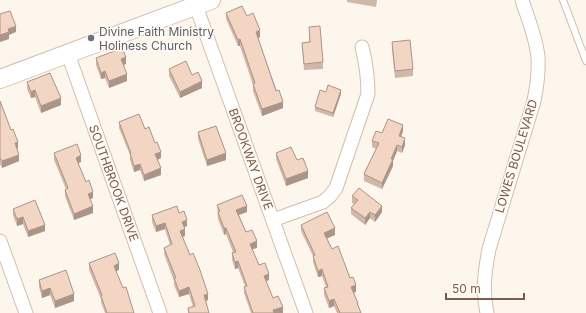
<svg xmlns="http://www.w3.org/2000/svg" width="586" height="313" viewBox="0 0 586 313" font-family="Inter,sans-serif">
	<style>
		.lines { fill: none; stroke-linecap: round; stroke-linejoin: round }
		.lane-casing { stroke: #d1beb0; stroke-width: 8 }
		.street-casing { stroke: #d1beb0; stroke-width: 15 }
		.secondary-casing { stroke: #d6c0b0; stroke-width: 20 }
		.lane { stroke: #fff; stroke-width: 6 }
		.street { stroke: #fff; stroke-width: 13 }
		.secondary { stroke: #fff; stroke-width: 18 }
		.wall { fill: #d1b7a8 }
		.shaded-wall { fill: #aa9588 }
		.building { fill: #f3d5c3; stroke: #aa9588 }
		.worship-dot { fill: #6b7280; stroke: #fffaf3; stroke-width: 1.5 }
		.labels { text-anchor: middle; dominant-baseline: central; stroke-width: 3; stroke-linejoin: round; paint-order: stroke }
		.worship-label { font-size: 12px; fill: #5b616d; stroke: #fffaf3; text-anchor: start }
		.street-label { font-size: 12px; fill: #7a5c4d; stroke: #fffaf3 }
	</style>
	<rect width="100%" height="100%" fill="#fdf6ec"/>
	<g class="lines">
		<g class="lane-casing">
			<path id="lane" d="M 563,0 L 586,61"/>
		</g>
		<g class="street-casing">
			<g id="street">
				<path d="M 196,6 L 306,313"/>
				<path d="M 68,54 L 160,313"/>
				<path d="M 273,220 L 323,202 L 330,196 L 336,188 L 368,94 C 368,78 366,63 362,47"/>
				<path d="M 0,241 L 26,313"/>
				<path d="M 487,313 C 482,291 485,270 489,249 L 534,101 C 537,86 539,72 538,57 C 536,37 528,19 522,0"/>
			</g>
		</g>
		<g class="secondary-casing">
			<path id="secondary" d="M 0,79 L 211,0"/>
		</g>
		<use href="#lane" class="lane"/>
		<use href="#street" class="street"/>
		<use href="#secondary" class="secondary"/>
	</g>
	<g class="wall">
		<path d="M 347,0 L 377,0 L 376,7 L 347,2 Z"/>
		<path d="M 226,13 L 247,16 L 260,37 L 258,38 L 283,108 L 262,116 L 253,91 L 253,85 L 240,46 L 238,46 L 226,19 Z"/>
		<path d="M 309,27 L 323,62 L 323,69 L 304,70 L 302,43 L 309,42 Z"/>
		<path d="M 392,42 L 413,69 L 413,76 L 395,78 L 392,49 Z"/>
		<path d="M 96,58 L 126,64 L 123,65 L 127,81 L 109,88 L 105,78 L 101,79 L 96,65 Z"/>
		<path d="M 169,69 L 192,75 L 202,88 L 180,98 L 169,76 Z"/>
		<path d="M 27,82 L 61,105 L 41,113 L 35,97 L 31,98 L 27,89 Z"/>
		<path d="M 326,92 L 341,94 L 333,117 L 315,111 L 315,107 Z"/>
		<path d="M 0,101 L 18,148 L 17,149 L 19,161 L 2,168 L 0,164 Z"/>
		<path d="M 119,122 L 145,129 L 161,158 L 157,160 L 161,175 L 144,181 L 140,170 L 134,172 L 130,160 L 130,155 L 119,128 Z"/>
		<path d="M 403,131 L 401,136 L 405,145 L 402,153 L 397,151 L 393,161 L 393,166 L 382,189 L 364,181 L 364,174 L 376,149 L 372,147 L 372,141 L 382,133 Z"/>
		<path d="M 198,132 L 226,160 L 207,166 L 198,139 Z"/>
		<path d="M 54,153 L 81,162 L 78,163 L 93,198 L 90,199 L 93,213 L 74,220 L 65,196 L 65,190 L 66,189 L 54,160 Z"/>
		<path d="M 276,153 L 297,160 L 308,178 L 286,186 L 276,159 Z"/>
		<path d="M 352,196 L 382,212 L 375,222 L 370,218 L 365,225 L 351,214 L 351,208 L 354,204 L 352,203 Z"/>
		<path d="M 217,205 L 247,212 L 239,215 L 246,232 L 257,248 L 252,249 L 259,265 L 269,280 L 266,281 L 273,298 L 283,313 L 251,313 L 244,293 L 244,287 L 245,286 L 238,268 L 235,269 L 232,260 L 232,253 L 233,252 L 226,234 L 224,235 L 218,219 Z"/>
		<path d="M 13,209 L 45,231 L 28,237 L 23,224 L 17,226 L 13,215 Z"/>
		<path d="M 179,213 L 187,226 L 184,227 L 185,236 L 182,237 L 208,300 L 206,301 L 209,313 L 188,313 L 188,308 L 193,307 L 189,294 L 179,297 L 174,285 L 174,281 L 164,254 L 164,248 L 170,245 L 165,229 L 156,232 L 152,222 L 152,215 Z"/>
		<path d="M 301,225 L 335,235 L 327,238 L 332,249 L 350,278 L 356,292 L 354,293 L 361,313 L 337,313 L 334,306 L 329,308 L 324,295 L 324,288 L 326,287 L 322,276 L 318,277 L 313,262 L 313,256 L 301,231 Z"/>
		<path d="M 89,263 L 119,270 L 116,271 L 123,288 L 134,313 L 105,313 L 101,302 L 101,299 L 89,270 Z"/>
		<path d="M 39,280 L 74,301 L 55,308 L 50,295 L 42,298 L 39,287 Z"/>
	</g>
	<g class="shaded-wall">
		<path d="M 16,26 L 16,32 L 9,35 L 9,39 L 0,42 L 0,35 L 8,29 Z"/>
		<path d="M 260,30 L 260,37 L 256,39 L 256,32 Z"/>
		<path d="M 240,39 L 240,46 L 238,46 L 238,40 Z"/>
		<path d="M 126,57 L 126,64 L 121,66 L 121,59 Z"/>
		<path d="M 105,71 L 105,78 L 101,79 L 101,73 Z"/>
		<path d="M 127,74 L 127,81 L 109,88 L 109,81 Z"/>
		<path d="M 202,81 L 202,88 L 180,98 L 180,92 Z"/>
		<path d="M 35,90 L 35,97 L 31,98 L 31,92 Z"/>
		<path d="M 341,90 L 341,94 L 333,117 L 333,113 Z"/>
		<path d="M 61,98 L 61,105 L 41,113 L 41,106 Z"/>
		<path d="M 283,102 L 283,108 L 262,116 L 262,109 Z"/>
		<path d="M 403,125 L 403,131 L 399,142 L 399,136 Z"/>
		<path d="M 405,138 L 405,145 L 402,153 L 402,147 Z"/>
		<path d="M 18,142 L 18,148 L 15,150 L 15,143 Z"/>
		<path d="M 397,145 L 397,151 L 393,161 L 393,166 L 382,189 L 382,183 Z"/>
		<path d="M 161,152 L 161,158 L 155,161 L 155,154 Z"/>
		<path d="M 226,153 L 226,160 L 207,166 L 207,160 Z"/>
		<path d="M 19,155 L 19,161 L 2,168 L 2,161 Z"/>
		<path d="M 81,155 L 81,162 L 76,164 L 76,158 Z"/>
		<path d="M 140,164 L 140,170 L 134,172 L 134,166 Z"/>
		<path d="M 161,168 L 161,175 L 144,181 L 144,175 Z"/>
		<path d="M 308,171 L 308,178 L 286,186 L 286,179 Z"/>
		<path d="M 93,192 L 93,198 L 88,200 L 88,194 Z"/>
		<path d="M 93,206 L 93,213 L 74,220 L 74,214 Z"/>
		<path d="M 247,206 L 247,212 L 236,216 L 236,210 Z"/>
		<path d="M 382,206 L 382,212 L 375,222 L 375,215 Z"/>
		<path d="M 370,212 L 370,218 L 365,225 L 365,218 Z"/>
		<path d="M 23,217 L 23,224 L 17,226 L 17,219 Z"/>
		<path d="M 187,220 L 187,226 L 182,228 L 182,222 Z"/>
		<path d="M 165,223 L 165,229 L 156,232 L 156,226 Z"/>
		<path d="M 45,225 L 45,231 L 28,237 L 28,231 Z"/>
		<path d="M 224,228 L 226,228 L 226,234 L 224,235 Z"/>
		<path d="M 335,228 L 335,235 L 324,240 L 324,233 Z"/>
		<path d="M 185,229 L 185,236 L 180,238 L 180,231 Z"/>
		<path d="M 257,241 L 257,248 L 250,250 L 250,244 Z"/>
		<path d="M 238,261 L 238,268 L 235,269 L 235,262 Z"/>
		<path d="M 119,263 L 119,270 L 114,272 L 114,266 Z"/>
		<path d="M 322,269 L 322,276 L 318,277 L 318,271 Z"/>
		<path d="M 269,274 L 269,280 L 264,282 L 264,276 Z"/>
		<path d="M 356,285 L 356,292 L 351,293 L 351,287 Z"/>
		<path d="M 189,287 L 189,294 L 179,297 L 179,291 Z"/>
		<path d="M 50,288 L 50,295 L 42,298 L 42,291 Z"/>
		<path d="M 74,294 L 74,301 L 55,308 L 55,301 Z"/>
		<path d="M 208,294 L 208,300 L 204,302 L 204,295 Z"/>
		<path d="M 334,299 L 334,306 L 329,308 L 329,301 Z"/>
		<path d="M 283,307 L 283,313 L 273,313 L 273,310 Z"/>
	</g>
	<g class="building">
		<path d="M 242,6 L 247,16 L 253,13 L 260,30 L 256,32 L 276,91 L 279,90 L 283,102 L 262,109 L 253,84 L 255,83 L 240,39 L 238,40 L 226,13 Z"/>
		<path d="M 10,11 L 16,26 L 8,29 L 9,32 L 0,35 L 0,14 Z"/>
		<path d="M 320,26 L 323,62 L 304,64 L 302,43 L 310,42 L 309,27 Z"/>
		<path d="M 410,40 L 413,69 L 395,71 L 392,42 Z"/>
		<path d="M 122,48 L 126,57 L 121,59 L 127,74 L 109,81 L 105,71 L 101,73 L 96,58 Z"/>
		<path d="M 186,61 L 192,75 L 198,72 L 202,81 L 180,92 L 169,69 Z"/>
		<path d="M 50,73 L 61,98 L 41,106 L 35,90 L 31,92 L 27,82 Z"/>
		<path d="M 328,85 L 341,90 L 333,113 L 315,107 L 320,90 L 326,92 Z"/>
		<path d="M 0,101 L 11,130 L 13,129 L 18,142 L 15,143 L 19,155 L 2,161 L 0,158 Z"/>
		<path d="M 139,114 L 145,129 L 149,127 L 155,143 L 157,142 L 161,152 L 155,154 L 161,168 L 144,175 L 140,164 L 134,166 L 130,153 L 131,153 L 119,122 Z"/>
		<path d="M 388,119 L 403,125 L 399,136 L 405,138 L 402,147 L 397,145 L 391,159 L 393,159 L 382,183 L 364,174 L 379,143 L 372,141 L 376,131 L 382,133 Z"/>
		<path d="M 216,126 L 226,153 L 207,160 L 198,132 Z"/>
		<path d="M 77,144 L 81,155 L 76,158 L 86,182 L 89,180 L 93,192 L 88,194 L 93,206 L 74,214 L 65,190 L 68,188 L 54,153 Z"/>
		<path d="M 291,147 L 297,160 L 303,158 L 308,171 L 286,179 L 276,153 Z"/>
		<path d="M 359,188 L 382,206 L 375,215 L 370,212 L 365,218 L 351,208 L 358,200 L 352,196 Z"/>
		<path d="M 242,195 L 247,206 L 236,210 L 246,232 L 252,230 L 257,241 L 250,244 L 259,265 L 265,263 L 269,274 L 264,276 L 273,298 L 278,296 L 283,307 L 273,310 L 274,313 L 253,313 L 244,287 L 247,286 L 238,261 L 235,262 L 232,253 L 236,252 L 226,228 L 224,228 L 218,212 L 220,211 L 217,205 Z"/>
		<path d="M 35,200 L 45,225 L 28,231 L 23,217 L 17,219 L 13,209 Z"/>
		<path d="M 177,206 L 179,213 L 184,211 L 187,220 L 182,222 L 185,229 L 180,231 L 190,255 L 193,253 L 200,270 L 208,294 L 204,295 L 209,313 L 189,313 L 188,308 L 195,306 L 189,287 L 179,291 L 174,278 L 176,278 L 164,248 L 172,244 L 165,223 L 156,226 L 152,215 Z"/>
		<path d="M 327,212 L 335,228 L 324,233 L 332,249 L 338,246 L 350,278 L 353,277 L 356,285 L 351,287 L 358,303 L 357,303 L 361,313 L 340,313 L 334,299 L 329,301 L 324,288 L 328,287 L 322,269 L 318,271 L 313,256 L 315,255 L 301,225 Z"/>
		<path d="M 115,253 L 119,263 L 114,266 L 123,288 L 126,287 L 134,313 L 107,313 L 101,296 L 102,295 L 89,263 Z"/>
		<path d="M 66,270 L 74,294 L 55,301 L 50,288 L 42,291 L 39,280 Z"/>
	</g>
	<circle class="worship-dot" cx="91" cy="38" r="4"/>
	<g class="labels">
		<g class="worship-label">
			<text x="99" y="31">Divine Faith Ministry<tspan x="99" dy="14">Holiness Church</tspan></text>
		</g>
		<g class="street-label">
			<text transform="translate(516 156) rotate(-73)">LOWES BOULEVARD</text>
			<text transform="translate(251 159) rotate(70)">BROOKWAY DRIVE</text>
			<text transform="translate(114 183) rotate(70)">SOUTHBROOK DRIVE</text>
		</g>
	</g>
	<path d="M446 293v6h78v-6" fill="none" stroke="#7a5c4d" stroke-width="2"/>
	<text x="452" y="293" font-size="12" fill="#7a5c4d" stroke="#fffaf3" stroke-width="3" paint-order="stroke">50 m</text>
</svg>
